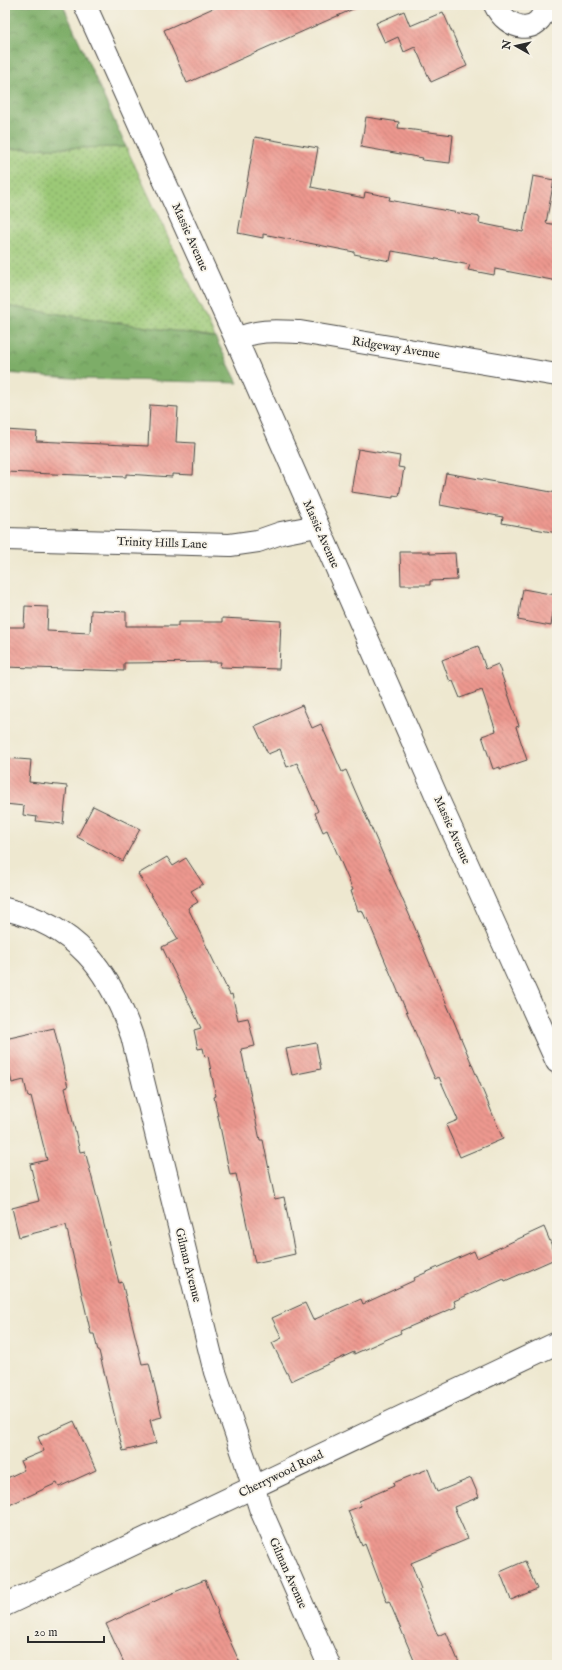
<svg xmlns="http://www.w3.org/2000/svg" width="562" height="1670" viewBox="0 0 562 1670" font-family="'IM FELL English',serif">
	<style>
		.grass { fill: url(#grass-dots); stroke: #647a51 }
		.forest { fill: url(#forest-crowns); stroke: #546c4a }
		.building { fill: url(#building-back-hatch) }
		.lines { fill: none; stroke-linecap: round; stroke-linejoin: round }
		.minor-casing { stroke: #484744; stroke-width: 24 }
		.minor { stroke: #fff; stroke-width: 22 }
		.labels { text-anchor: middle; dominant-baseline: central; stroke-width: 3.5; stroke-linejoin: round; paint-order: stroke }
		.street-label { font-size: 12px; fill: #2b2b2b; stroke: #f7f3e8 }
	</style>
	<defs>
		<pattern id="grass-dots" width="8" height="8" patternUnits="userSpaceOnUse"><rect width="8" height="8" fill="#9cc977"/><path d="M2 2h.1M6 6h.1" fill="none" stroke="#7fa362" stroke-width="1.8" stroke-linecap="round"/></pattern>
		<pattern id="forest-crowns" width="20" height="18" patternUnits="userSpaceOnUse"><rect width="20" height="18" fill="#7dad68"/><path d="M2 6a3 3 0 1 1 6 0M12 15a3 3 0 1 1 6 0" fill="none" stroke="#678d56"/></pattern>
		<pattern id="building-back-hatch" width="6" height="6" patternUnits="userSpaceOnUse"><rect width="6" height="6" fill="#ed988f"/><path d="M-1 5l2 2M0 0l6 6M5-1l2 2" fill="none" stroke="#c07c75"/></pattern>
	</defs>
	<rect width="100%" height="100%" fill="#f7f3e8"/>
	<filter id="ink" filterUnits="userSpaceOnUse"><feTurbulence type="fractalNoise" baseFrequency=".025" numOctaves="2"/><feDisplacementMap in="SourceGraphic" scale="8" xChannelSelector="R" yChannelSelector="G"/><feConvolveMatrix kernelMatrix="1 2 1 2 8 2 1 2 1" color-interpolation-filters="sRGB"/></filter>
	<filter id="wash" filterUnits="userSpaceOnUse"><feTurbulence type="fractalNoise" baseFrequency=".012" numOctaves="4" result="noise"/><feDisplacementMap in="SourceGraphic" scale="16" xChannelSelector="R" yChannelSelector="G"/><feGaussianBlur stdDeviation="0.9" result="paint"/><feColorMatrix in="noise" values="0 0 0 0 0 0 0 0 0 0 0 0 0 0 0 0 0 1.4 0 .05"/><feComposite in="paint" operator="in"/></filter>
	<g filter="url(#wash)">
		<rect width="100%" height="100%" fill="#eee8d0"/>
		<path class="grass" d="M 126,147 L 215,337 L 5,306 L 5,149 Z"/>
		<g class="forest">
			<path d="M 5,5 L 63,5 L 126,147 L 5,149 Z"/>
			<path d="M 5,306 L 215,337 L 238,383 L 85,379 L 5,373 Z"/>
		</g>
		<g id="blocks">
			<g class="building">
				<path d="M 220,5 L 362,5 L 187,83 L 164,30 Z"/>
				<path d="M 404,11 L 410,26 L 443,12 L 467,66 L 431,82 L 415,47 L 404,52 L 398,37 L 385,43 L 376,23 Z"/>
				<path d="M 366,117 L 399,122 L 398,128 L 453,135 L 450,163 L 422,160 L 423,158 L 361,147 Z"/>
				<path d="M 255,137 L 318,148 L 311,187 L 364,198 L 365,192 L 390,197 L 389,200 L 480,217 L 479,223 L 523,232 L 533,176 L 554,180 L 546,223 L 557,225 L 557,281 L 495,269 L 494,275 L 468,270 L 470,265 L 392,251 L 390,261 L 354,254 L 354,252 L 263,234 L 263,238 L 238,233 Z"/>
				<path d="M 150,405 L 178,407 L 176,442 L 195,443 L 193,475 L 172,474 L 172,477 L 126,474 L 126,477 L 5,472 L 5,430 L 37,432 L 36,441 L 148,446 Z"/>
				<path d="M 358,449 L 400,456 L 398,467 L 404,468 L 399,496 L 393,495 L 393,498 L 351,492 Z"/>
				<path d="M 446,473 L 557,493 L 557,533 L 502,523 L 503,517 L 440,505 Z"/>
				<path d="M 400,552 L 430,552 L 430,554 L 455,553 L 457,580 L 430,581 L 430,585 L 401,585 Z"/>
				<path d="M 523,589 L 556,595 L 551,626 L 518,620 Z"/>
				<path d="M 25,606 L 48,607 L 47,631 L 90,633 L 91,610 L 126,612 L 126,626 L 178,626 L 178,622 L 222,622 L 222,618 L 281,621 L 279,669 L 220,667 L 221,662 L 124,663 L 124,671 L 5,667 L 5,627 L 24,627 Z"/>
				<path d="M 478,646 L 486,669 L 498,664 L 519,726 L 516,727 L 527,760 L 500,769 L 500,767 L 493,769 L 482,736 L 496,731 L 482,690 L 460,698 L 453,681 L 450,682 L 442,660 Z"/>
				<path d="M 302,705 L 312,728 L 321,724 L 342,772 L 346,770 L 415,928 L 503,1139 L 460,1157 L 446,1125 L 458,1120 L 439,1077 L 435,1079 L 367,918 L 366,919 L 362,910 L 358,911 L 351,891 L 353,890 L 327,830 L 323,832 L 315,813 L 318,811 L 297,763 L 287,767 L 280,749 L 268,754 L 255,726 Z"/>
				<path d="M 5,758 L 31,760 L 29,782 L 67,786 L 63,824 L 36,821 L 37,817 L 23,815 L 24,806 L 5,804 Z"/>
				<path d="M 93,806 L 140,829 L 123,861 L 77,837 Z"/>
				<path d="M 167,857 L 173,866 L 186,858 L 203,884 L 191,891 L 198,902 L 188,908 L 230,995 L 232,994 L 238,1020 L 248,1018 L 255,1046 L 241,1049 L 260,1140 L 263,1140 L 275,1199 L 284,1197 L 295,1254 L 255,1263 L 236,1174 L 230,1175 L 214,1097 L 216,1096 L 208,1056 L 205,1057 L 203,1048 L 198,1049 L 194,1030 L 201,1028 L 162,947 L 178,939 L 138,874 Z"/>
				<path d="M 54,1028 L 68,1087 L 65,1088 L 80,1152 L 85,1151 L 119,1283 L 122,1282 L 142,1364 L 149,1363 L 162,1417 L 150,1420 L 156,1443 L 123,1451 L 99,1351 L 98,1351 L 94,1334 L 91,1334 L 66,1225 L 19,1237 L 12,1208 L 39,1201 L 30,1164 L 47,1160 L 31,1096 L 28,1097 L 24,1080 L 12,1083 L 5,1055 L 5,1039 Z"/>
				<path d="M 316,1043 L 321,1069 L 292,1075 L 286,1049 Z"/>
				<path d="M 544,1227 L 557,1258 L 505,1281 L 504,1279 L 454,1301 L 456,1307 L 400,1331 L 401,1333 L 354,1354 L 354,1352 L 291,1381 L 272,1343 L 282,1338 L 272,1318 L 305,1303 L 313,1320 L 361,1299 L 363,1304 L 415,1280 L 414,1278 L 474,1251 L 477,1258 Z"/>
				<path d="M 74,1421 L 96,1470 L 59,1487 L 57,1483 L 5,1507 L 5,1479 L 24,1470 L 20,1461 L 44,1451 L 38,1437 Z"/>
				<path d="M 428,1469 L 437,1492 L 471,1478 L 479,1497 L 454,1507 L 468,1539 L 411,1563 L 421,1589 L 419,1590 L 438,1636 L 446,1632 L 460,1665 L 416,1665 L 389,1601 L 387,1602 L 365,1544 L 362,1546 L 348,1511 L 361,1506 L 359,1501 L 394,1486 L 393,1483 Z"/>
				<path d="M 525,1561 L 537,1589 L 511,1600 L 500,1572 Z"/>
				<path d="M 205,1580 L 218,1612 L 217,1613 L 241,1665 L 125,1665 L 106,1624 L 177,1591 Z"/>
			</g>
		</g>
	</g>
	<g filter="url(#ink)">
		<use href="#blocks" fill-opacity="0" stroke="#484744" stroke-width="1"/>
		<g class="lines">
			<g class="minor-casing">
				<g id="minor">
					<path d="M 85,5 L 236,339 L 437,797 L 557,1062"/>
					<path d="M 495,5 C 507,30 539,38 546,5"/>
					<path d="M 236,339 C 259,329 276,331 300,332 L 557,375"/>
					<path d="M 5,539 L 230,545 L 258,541 L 281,533 L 317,526"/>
					<path d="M 5,909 C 76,926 109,969 132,1036 L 215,1372 L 244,1457 L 260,1508 L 329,1665"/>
					<path d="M 5,1605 L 557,1343"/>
				</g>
			</g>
			<use href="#minor" class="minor"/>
		</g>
	</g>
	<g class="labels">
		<g class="street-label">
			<text transform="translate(190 237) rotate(66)">Massie Avenue</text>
			<text transform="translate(396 348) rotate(9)">Ridgeway Avenue</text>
			<text transform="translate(321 534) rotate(66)">Massie Avenue</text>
			<text transform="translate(162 543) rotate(2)">Trinity Hills Lane</text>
			<text transform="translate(452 830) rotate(66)">Massie Avenue</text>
			<text transform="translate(188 1265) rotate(76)">Gilman Avenue</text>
			<text transform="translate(281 1474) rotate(-26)">Cherrywood Road</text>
			<text transform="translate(288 1573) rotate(66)">Gilman Avenue</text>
		</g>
	</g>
	<rect width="562" height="1670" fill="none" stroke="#f7f3e8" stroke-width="20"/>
	<g transform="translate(516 46) rotate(278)" stroke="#f7f3e8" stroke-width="3" paint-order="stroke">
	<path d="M0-3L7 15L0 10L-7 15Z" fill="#2b2b2b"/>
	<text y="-6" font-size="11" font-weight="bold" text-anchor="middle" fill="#2b2b2b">N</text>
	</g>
	<path d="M28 1636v6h76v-6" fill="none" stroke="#2b2b2b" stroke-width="2"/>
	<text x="34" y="1636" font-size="12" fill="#2b2b2b" stroke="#f7f3e8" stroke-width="3" paint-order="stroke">20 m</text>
</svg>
